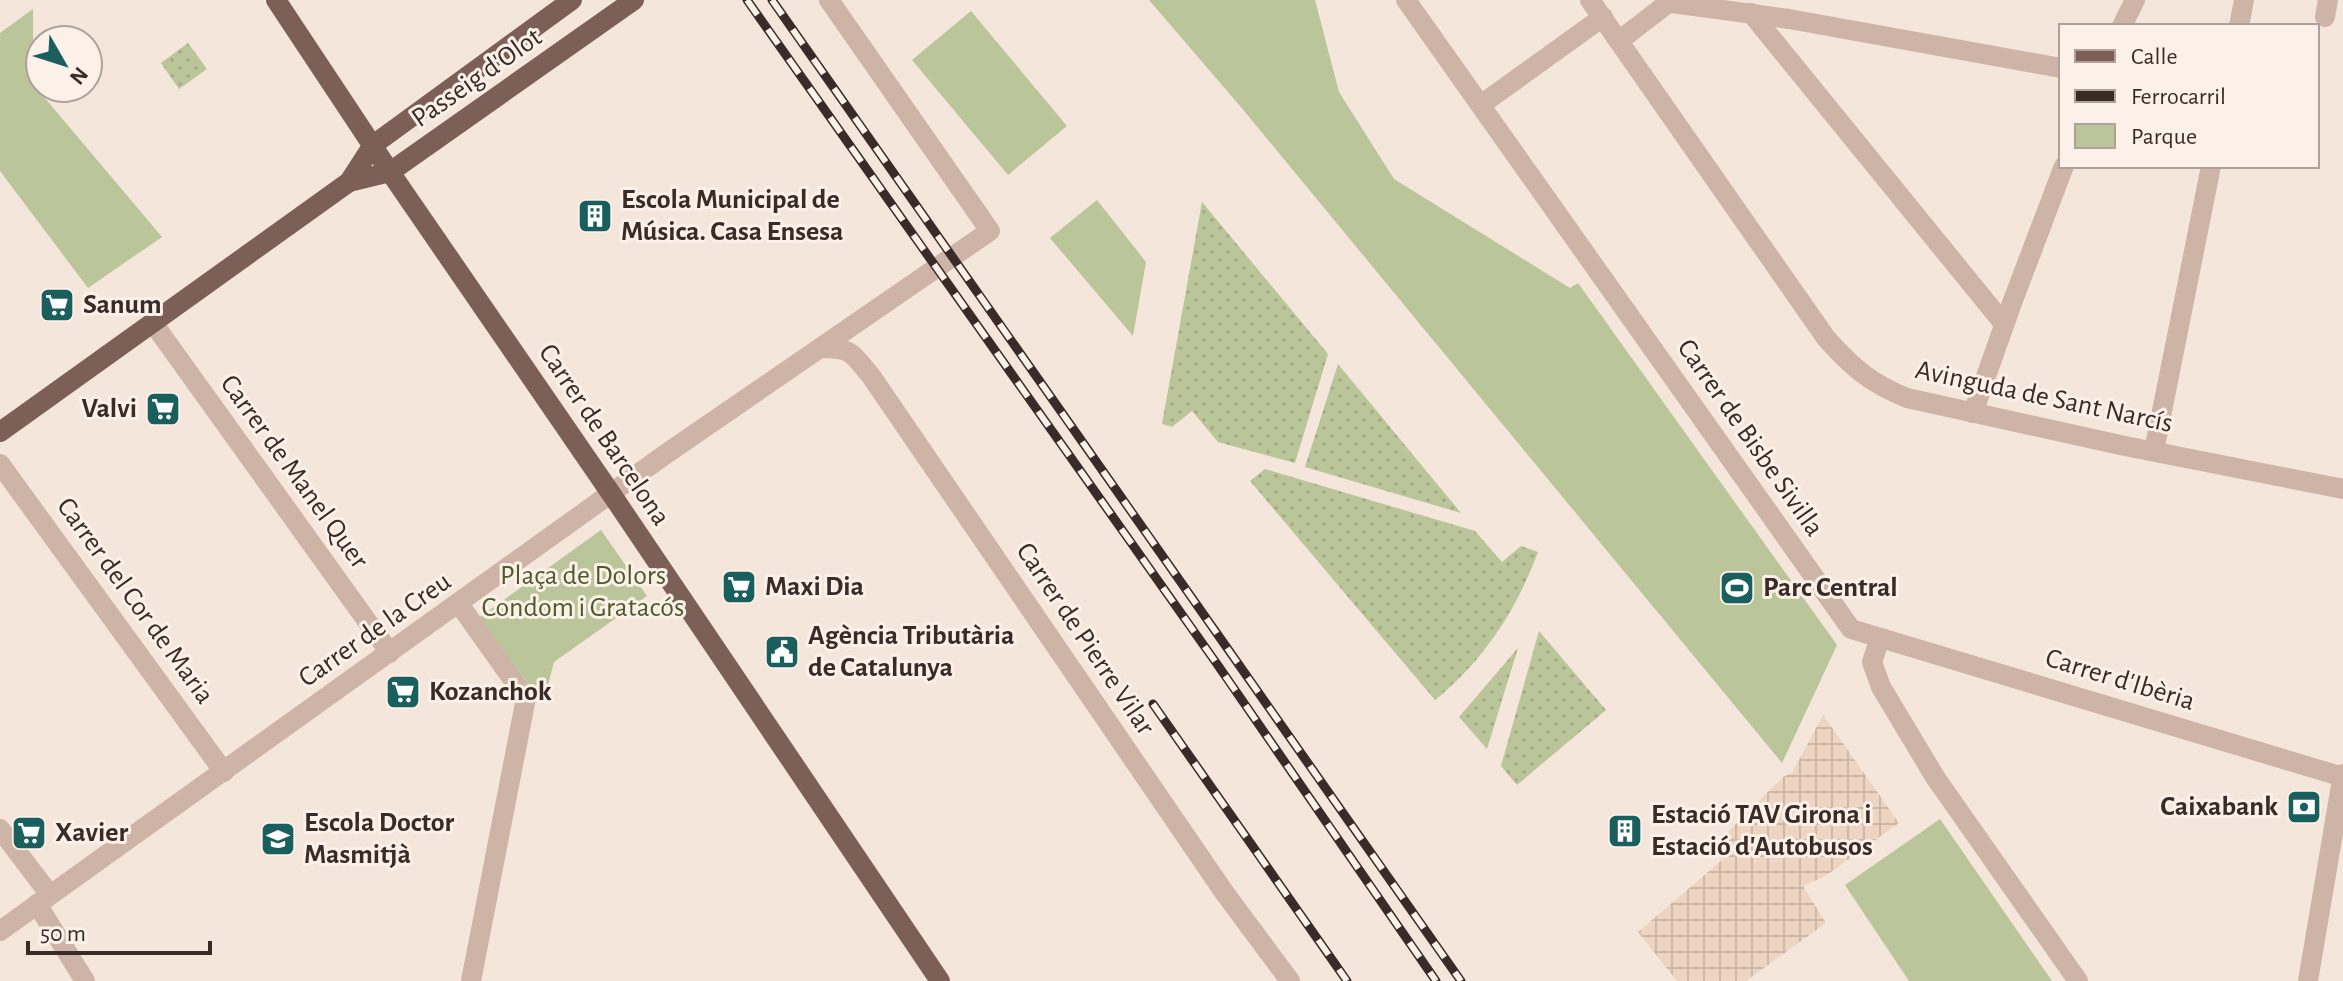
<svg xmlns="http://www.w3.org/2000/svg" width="2343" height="981" viewBox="0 0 2343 981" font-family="'Alegreya Sans',sans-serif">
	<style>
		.grass { fill: url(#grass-dots) }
		.park { fill: #bbc59a }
		.plaza { fill: url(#plaza-grid) }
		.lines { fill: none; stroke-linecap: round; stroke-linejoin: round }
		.minor { stroke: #ceb4a6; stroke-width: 20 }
		.major { stroke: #7c6057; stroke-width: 20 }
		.rail-casing { stroke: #392b27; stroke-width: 9 }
		.rail { stroke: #fbf1e8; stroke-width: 6; stroke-dasharray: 18; stroke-linecap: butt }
		.labels { text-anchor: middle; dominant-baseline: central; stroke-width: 6; stroke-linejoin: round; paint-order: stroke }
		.street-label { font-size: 28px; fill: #392b27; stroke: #fbf1e8 }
		.poi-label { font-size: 28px; font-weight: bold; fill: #392b27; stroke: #fbf1e8; text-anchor: start }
		.park-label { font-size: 28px; fill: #4d5a29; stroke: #fbf1e8 }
	</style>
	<defs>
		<pattern id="grass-dots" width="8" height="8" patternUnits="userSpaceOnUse" patternTransform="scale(2)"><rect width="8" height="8" fill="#bbc59a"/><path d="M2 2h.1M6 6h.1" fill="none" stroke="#a2a985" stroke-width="1.8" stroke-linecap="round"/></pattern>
		<pattern id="plaza-grid" width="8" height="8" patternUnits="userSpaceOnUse" patternTransform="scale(2)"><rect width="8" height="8" fill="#eed5c1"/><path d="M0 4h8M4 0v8" fill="none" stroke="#cdb7a6"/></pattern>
	</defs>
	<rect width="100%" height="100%" fill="#f4e6db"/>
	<g class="grass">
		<path d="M 188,43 L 207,69 L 179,89 L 161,63 Z"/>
		<path d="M 1202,202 L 1328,354 L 1295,463 L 1218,442 L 1192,411 L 1172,427 L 1162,424 Z"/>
		<path d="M 1338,364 L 1461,513 L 1305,467 Z"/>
		<path d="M 1265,469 L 1475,531 L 1502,562 L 1521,546 L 1538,552 C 1516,611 1483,661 1435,700 L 1250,481 Z"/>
		<path d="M 1539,631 L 1606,710 L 1517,785 L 1501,766 Z"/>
		<path d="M 1518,648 L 1487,749 L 1459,717 Z"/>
	</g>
	<g class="park">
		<path d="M 1149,0 L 1315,0 L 1339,92 L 1394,179 L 1570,288 L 1578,283 L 1837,645 L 1782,763 L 1240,106 Z"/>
		<path d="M 33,9 L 33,84 L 162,237 L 88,288 L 0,171 L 0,33 Z"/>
		<path d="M 971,11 L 1067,126 L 1008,175 L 912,60 Z"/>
		<path d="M 1097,200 L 1146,262 L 1133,336 L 1050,238 Z"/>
		<path d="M 601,530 L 647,596 L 554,662 L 543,704 L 480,617 Z"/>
		<path d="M 1940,819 L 2052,981 L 1909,981 L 1845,885 Z"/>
	</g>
	<path class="plaza" d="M 1823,715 L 1899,823 L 1824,877 L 1803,886 L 1826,923 L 1746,981 L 1677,981 L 1638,932 L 1722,860 L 1712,848 L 1783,777 L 1792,773 Z"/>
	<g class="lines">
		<g class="minor">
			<path d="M 1406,0 L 1851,629 L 2343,777"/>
			<path d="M 1590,0 L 1826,338 C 1853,368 1870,383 1907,398 L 2125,446 L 2343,489"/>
			<path d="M 1672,3 L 1789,19 L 2061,68"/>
			<path d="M 1751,13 L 2004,324"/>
			<path d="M 2325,17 L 2328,0"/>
			<path d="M 2122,26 L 2135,0"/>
			<path d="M 2239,26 L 2244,0"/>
			<path d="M 1620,40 L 1672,0"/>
			<path d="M 1482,104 L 1603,17"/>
			<path d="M 153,323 L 390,653"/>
			<path d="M 822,348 C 853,348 852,354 871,376 L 1224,892 L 1290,981"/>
			<path d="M 1973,413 L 2012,303 L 2064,166"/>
			<path d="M 2154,451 L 2211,166"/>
			<path d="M 0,464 L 224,772"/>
			<path d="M 459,604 L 526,698 L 471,981"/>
			<path d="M 1880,638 L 1872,662 L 1881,687 L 1935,777 L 2078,981"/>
			<path d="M 0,829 L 50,895"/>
			<path d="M 37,904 L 85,981"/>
			<path d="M 0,931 L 663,456 L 990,231 L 829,0"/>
			<path d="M 2308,981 L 2343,774"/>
		</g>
		<g class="major">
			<path d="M 276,0 L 390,172 L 612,495 L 940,981"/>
			<path d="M 349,182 L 390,172 L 634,0"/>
			<path d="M 0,432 L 349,182 L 373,145 L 572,0"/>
		</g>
		<g class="rail-casing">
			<g id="rail">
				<path d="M 747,0 L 1217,664 L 1436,981"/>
				<path d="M 772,0 L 1461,981"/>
				<path d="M 1153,704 L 1347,981"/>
			</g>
		</g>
		<use href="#rail" class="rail"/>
	</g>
	<defs>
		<g id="building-square" transform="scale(1.8)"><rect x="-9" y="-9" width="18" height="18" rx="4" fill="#195f5d" stroke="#fbf1e8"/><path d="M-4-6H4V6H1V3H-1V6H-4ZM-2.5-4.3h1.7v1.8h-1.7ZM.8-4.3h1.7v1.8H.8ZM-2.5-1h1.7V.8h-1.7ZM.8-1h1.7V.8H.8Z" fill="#fff"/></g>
		<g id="supermarket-square" transform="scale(1.8)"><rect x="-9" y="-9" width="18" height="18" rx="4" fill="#195f5d" stroke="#fbf1e8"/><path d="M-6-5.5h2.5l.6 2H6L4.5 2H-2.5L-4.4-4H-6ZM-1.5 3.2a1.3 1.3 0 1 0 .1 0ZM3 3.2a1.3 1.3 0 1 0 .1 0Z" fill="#fff"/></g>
		<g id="stadium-square" transform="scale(1.8)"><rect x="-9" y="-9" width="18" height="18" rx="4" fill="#195f5d" stroke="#fbf1e8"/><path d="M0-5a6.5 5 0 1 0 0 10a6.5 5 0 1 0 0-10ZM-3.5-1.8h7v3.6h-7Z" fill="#fff"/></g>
		<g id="civic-square" transform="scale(1.8)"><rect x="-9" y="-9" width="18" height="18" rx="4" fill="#195f5d" stroke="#fbf1e8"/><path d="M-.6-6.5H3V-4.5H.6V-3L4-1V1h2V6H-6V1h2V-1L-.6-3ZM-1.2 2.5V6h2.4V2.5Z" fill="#fff"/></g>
		<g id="bank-square" transform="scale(1.8)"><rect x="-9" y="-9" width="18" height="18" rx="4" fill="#195f5d" stroke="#fbf1e8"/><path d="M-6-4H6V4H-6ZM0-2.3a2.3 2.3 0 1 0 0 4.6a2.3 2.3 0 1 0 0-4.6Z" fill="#fff"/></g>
		<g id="school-square" transform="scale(1.8)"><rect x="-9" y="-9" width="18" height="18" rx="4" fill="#195f5d" stroke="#fbf1e8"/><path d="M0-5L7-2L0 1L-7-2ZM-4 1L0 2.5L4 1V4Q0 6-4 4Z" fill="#fff"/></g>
	</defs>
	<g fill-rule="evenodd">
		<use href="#building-square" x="595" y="216"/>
		<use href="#supermarket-square" x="57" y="305"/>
		<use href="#supermarket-square" x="163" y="409"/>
		<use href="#supermarket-square" x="739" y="587"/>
		<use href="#stadium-square" x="1737" y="588"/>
		<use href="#civic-square" x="782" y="652"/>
		<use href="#supermarket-square" x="403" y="692"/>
		<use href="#bank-square" x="2304" y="807"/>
		<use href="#building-square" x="1625" y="831"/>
		<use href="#supermarket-square" x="29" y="833"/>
		<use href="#school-square" x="278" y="839"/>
	</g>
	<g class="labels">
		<g class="street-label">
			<text transform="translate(477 78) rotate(-35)">Passeig d'Olot</text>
			<text transform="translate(2044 397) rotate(12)">Avinguda de Sant Narcís</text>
			<text transform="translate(604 435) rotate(56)">Carrer de Barcelona</text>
			<text transform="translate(1750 438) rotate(55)">Carrer de Bisbe Sivilla</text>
			<text transform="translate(294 472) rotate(54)">Carrer de Manel Quer</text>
			<text transform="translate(135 601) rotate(54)">Carrer del Cor de Maria</text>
			<text transform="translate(375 630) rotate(-35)">Carrer de la Creu</text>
			<text transform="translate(1085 639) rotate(56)">Carrer de Pierre Vilar</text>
			<text transform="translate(2120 680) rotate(17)">Carrer d'Ibèria</text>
		</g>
		<g class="poi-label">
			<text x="621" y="200">Escola Municipal de<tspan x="621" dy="32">Música. Casa Ensesa</tspan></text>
			<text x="83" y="305">Sanum</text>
			<text x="137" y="409" text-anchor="end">Valvi</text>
			<text x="765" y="587">Maxi Dia</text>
			<text x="1763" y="588">Parc Central</text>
			<text x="808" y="636">Agència Tributària<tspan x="808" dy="32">de Catalunya</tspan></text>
			<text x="429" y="692">Kozanchok</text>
			<text x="2278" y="807" text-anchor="end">Caixabank</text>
			<text x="1651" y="815">Estació TAV Girona i<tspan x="1651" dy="32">Estació d'Autobusos</tspan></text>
			<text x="304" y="823">Escola Doctor<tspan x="304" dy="32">Masmitjà</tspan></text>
			<text x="55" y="833">Xavier</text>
		</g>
		<g class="park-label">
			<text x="583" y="576">Plaça de Dolors<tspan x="583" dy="32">Condom i Gratacós</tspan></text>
		</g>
	</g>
	<rect x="2059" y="24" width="260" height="144" fill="#fbf1e8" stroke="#ada29b" stroke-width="2"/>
	<rect x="2075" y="50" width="40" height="12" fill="#7c6057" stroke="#ada29b" stroke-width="2"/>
	<text x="2131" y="64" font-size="24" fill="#392b27">Calle</text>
	<rect x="2075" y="90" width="40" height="12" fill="#392b27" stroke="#ada29b" stroke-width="2"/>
	<text x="2131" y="104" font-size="24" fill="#392b27">Ferrocarril</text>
	<rect x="2075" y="124" width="40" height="24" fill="#bbc59a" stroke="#ada29b" stroke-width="2"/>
	<text x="2131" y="144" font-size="24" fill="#392b27">Parque</text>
	<g transform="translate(64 64) rotate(129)"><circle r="38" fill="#fbf1e8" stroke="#ada29b" stroke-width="2"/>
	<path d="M0-6L14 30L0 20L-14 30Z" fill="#195f5d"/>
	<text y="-12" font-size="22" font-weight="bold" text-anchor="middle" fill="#392b27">N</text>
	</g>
	<path d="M28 941v12h182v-12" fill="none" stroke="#392b27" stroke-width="4"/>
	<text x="40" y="941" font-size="24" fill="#392b27" stroke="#fbf1e8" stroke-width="6" paint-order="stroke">50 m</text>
</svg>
